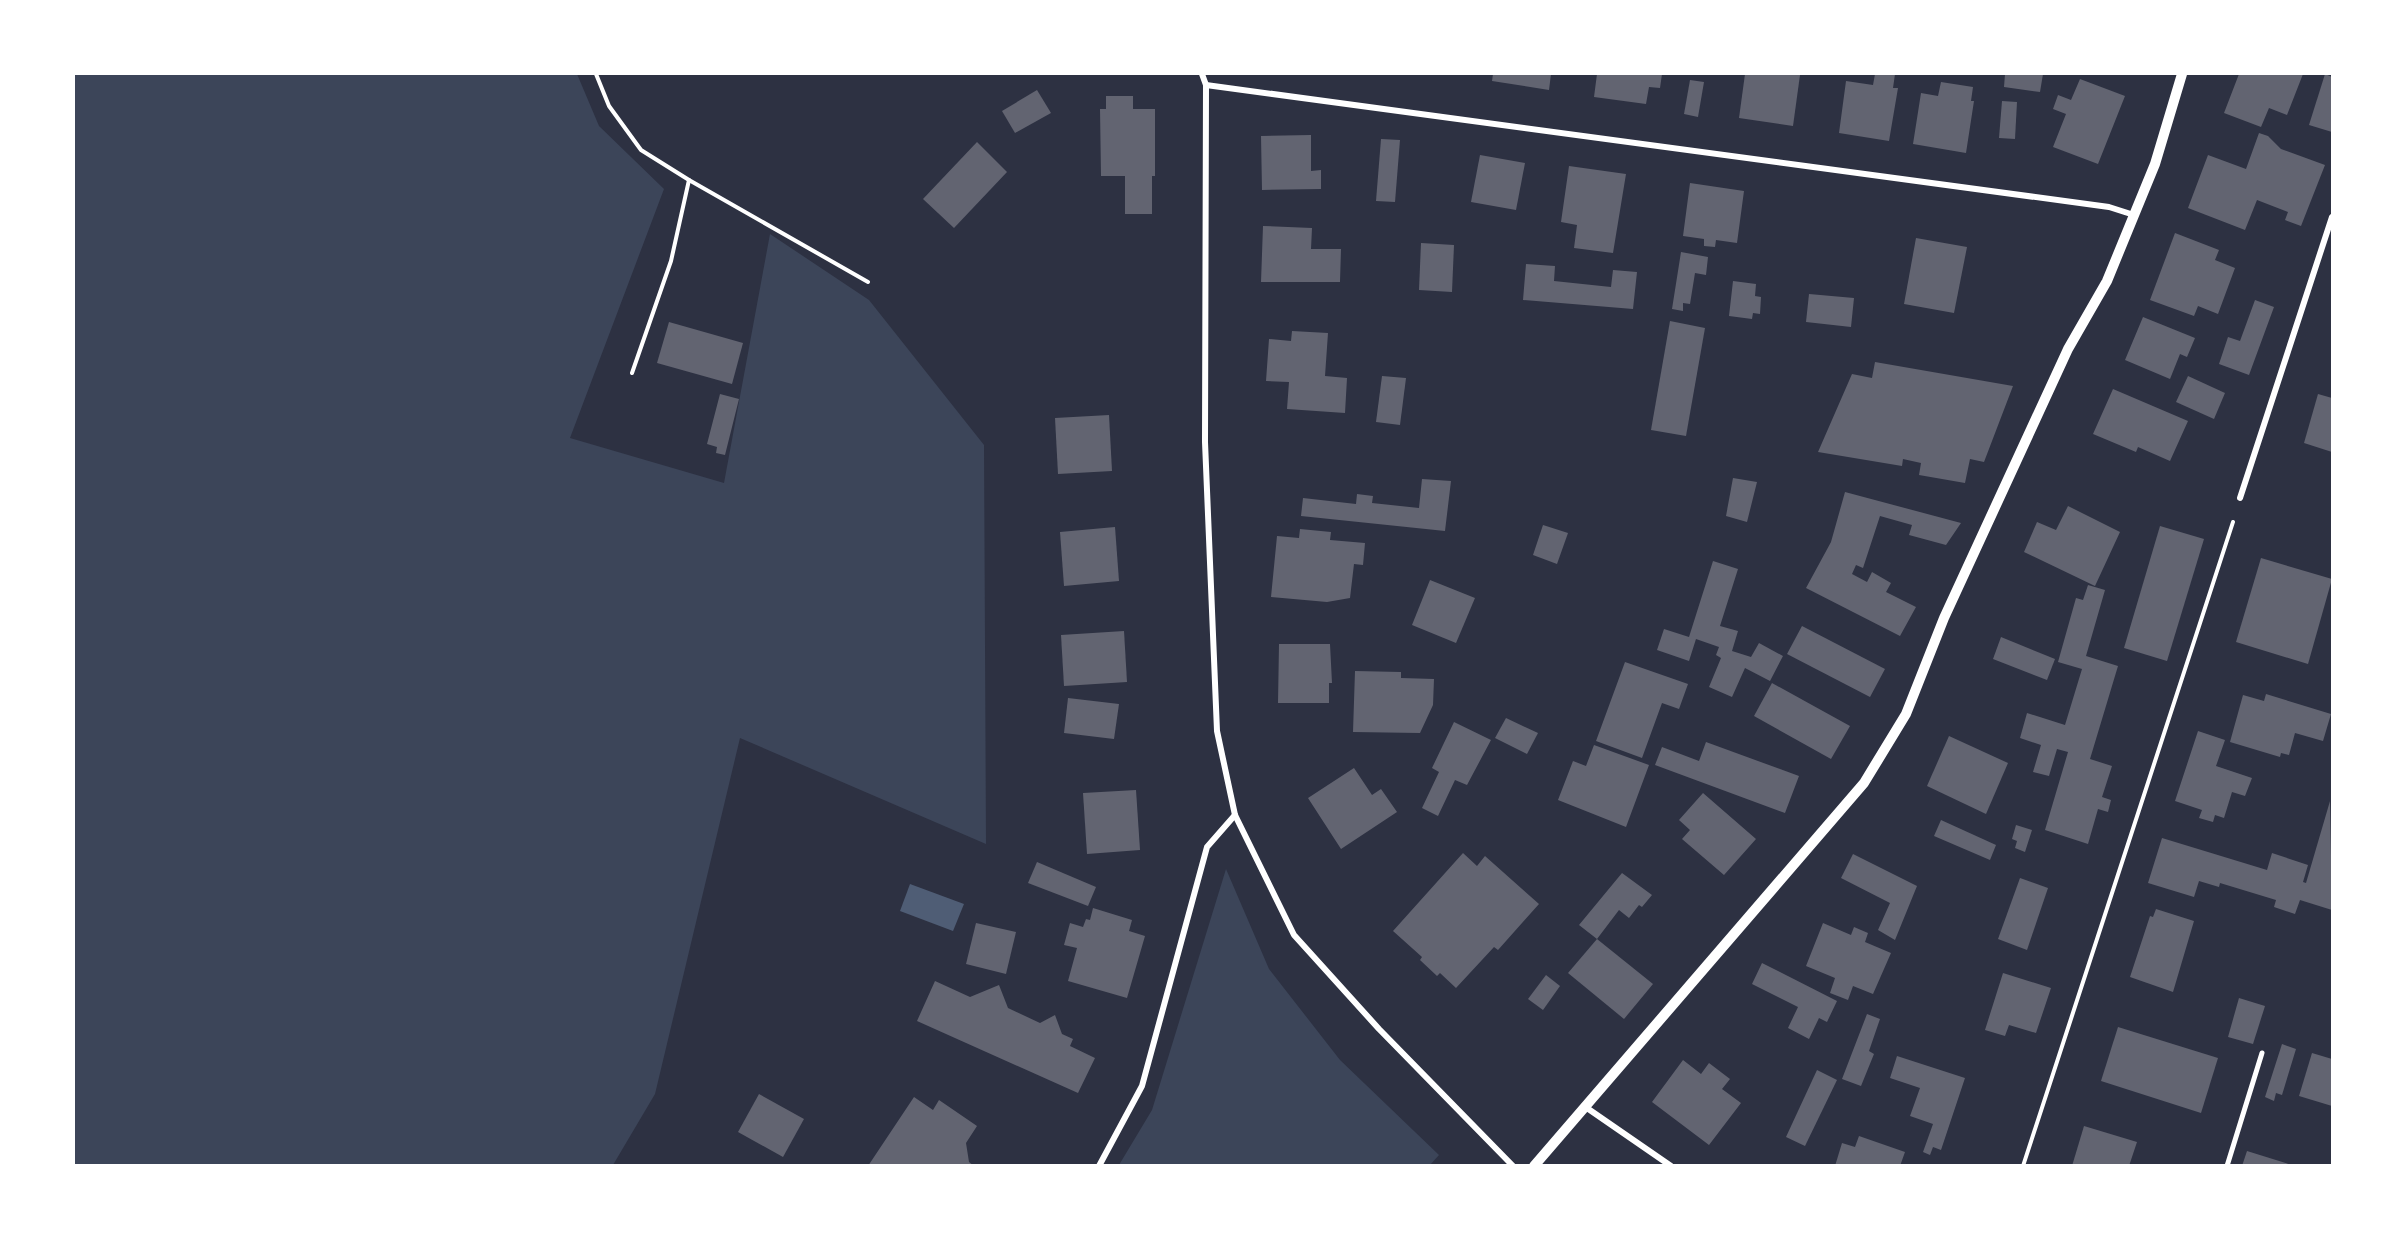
<svg xmlns="http://www.w3.org/2000/svg" width="2406" height="1239" viewBox="0 0 2406 1239" font-family="Quicksand,sans-serif">
	<style>
		.green { fill: #3c4559 }
		.water { fill: #4f5d75 }
		.building { fill: #626471 }
		.lines { fill: none; stroke-linecap: round; stroke-linejoin: round }
		.path { stroke: #fff; stroke-width: 4 }
		.pedestrian { stroke: #fff; stroke-width: 5 }
		.minor { stroke: #fff; stroke-width: 6 }
		.tertiary { stroke: #fff; stroke-width: 10 }
	</style>
	<rect width="100%" height="100%" fill="#2d3142"/>
	<g class="green">
		<path d="M 74,74 L 577,74 L 599,126 L 664,189 L 570,438 L 724,483 L 770,234 L 869,300 L 984,445 L 986,844 L 740,738 L 655,1094 L 613,1165 L 74,1165 Z"/>
		<path d="M 1226,869 L 1269,969 L 1340,1060 L 1439,1155 L 1430,1165 L 1119,1165 L 1152,1110 Z"/>
	</g>
	<path class="water" d="M 910,884 L 964,904 L 953,931 L 900,911 Z"/>
	<g class="building">
		<path d="M 1493,74 L 1551,74 L 1549,90 L 1492,81 Z"/>
		<path d="M 1597,74 L 1662,74 L 1660,88 L 1649,87 L 1646,104 L 1594,97 Z"/>
		<path d="M 1745,74 L 1800,75 L 1793,126 L 1739,118 Z"/>
		<path d="M 1875,74 L 1895,74 L 1893,88 L 1898,88 L 1889,141 L 1839,133 L 1846,81 L 1873,85 Z"/>
		<path d="M 2005,74 L 2043,74 L 2040,92 L 2004,87 Z"/>
		<path d="M 2239,74 L 2303,74 L 2287,115 L 2269,108 L 2261,127 L 2224,113 Z"/>
		<path d="M 2325,74 L 2332,77 L 2332,132 L 2309,125 Z"/>
		<path d="M 2080,79 L 2125,96 L 2098,164 L 2053,147 L 2066,114 L 2053,109 L 2058,95 L 2071,100 Z"/>
		<path d="M 1690,80 L 1704,82 L 1698,117 L 1684,114 Z"/>
		<path d="M 1941,82 L 1973,87 L 1971,101 L 1974,101 L 1966,153 L 1913,144 L 1921,93 L 1938,96 Z"/>
		<path d="M 1037,90 L 1051,113 L 1015,133 L 1002,111 Z"/>
		<path d="M 1106,96 L 1133,96 L 1133,109 L 1155,109 L 1155,176 L 1152,176 L 1152,214 L 1125,214 L 1125,176 L 1101,176 L 1100,109 L 1106,109 Z"/>
		<path d="M 2002,101 L 2017,102 L 2015,139 L 1999,138 Z"/>
		<path d="M 2259,133 L 2268,136 L 2281,149 L 2325,165 L 2301,226 L 2285,220 L 2288,212 L 2257,200 L 2245,230 L 2188,208 L 2208,155 L 2246,169 Z"/>
		<path d="M 1311,135 L 1311,171 L 1321,170 L 1321,189 L 1262,190 L 1261,136 Z"/>
		<path d="M 1381,139 L 1400,140 L 1395,202 L 1376,201 Z"/>
		<path d="M 977,142 L 1007,172 L 954,228 L 923,199 Z"/>
		<path d="M 1480,155 L 1525,163 L 1516,210 L 1471,202 Z"/>
		<path d="M 1569,166 L 1626,174 L 1613,253 L 1574,248 L 1577,225 L 1561,222 Z"/>
		<path d="M 1690,183 L 1744,191 L 1737,243 L 1716,240 L 1715,247 L 1704,246 L 1704,239 L 1683,236 Z"/>
		<path d="M 1263,226 L 1312,228 L 1311,249 L 1341,249 L 1340,282 L 1261,282 Z"/>
		<path d="M 2175,233 L 2219,250 L 2215,260 L 2235,268 L 2218,314 L 2198,306 L 2194,316 L 2150,300 Z"/>
		<path d="M 1916,238 L 1967,247 L 1954,313 L 1904,304 Z"/>
		<path d="M 1421,243 L 1454,245 L 1452,292 L 1419,290 Z"/>
		<path d="M 1681,252 L 1708,257 L 1706,275 L 1695,273 L 1690,304 L 1683,303 L 1683,311 L 1672,309 Z"/>
		<path d="M 1526,264 L 1555,266 L 1554,281 L 1611,287 L 1613,270 L 1637,272 L 1633,309 L 1523,300 Z"/>
		<path d="M 1733,281 L 1756,284 L 1755,296 L 1761,297 L 1760,314 L 1753,313 L 1752,319 L 1729,316 Z"/>
		<path d="M 1809,294 L 1854,298 L 1851,327 L 1806,322 Z"/>
		<path d="M 2255,300 L 2274,307 L 2249,375 L 2219,364 L 2228,337 L 2240,341 Z"/>
		<path d="M 2143,317 L 2195,338 L 2187,357 L 2180,354 L 2170,379 L 2125,360 Z"/>
		<path d="M 1670,321 L 1705,328 L 1686,436 L 1651,430 Z"/>
		<path d="M 669,322 L 743,343 L 732,384 L 657,363 Z"/>
		<path d="M 1292,331 L 1328,333 L 1325,376 L 1347,378 L 1345,413 L 1287,409 L 1289,382 L 1266,381 L 1269,339 L 1291,341 Z"/>
		<path d="M 1875,362 L 2013,386 L 1984,462 L 1970,459 L 1965,483 L 1919,475 L 1921,463 L 1903,459 L 1902,466 L 1818,452 L 1852,374 L 1872,378 Z"/>
		<path d="M 1382,376 L 1406,378 L 1400,425 L 1376,422 Z"/>
		<path d="M 2188,376 L 2225,393 L 2214,419 L 2176,402 Z"/>
		<path d="M 2113,389 L 2188,421 L 2170,461 L 2138,447 L 2136,452 L 2093,434 Z"/>
		<path d="M 720,394 L 739,399 L 725,455 L 716,453 L 717,447 L 707,444 Z"/>
		<path d="M 2318,394 L 2332,398 L 2332,452 L 2304,443 Z"/>
		<path d="M 1109,415 L 1112,471 L 1058,474 L 1055,418 Z"/>
		<path d="M 1733,478 L 1757,482 L 1747,522 L 1726,516 Z"/>
		<path d="M 1422,479 L 1451,481 L 1445,531 L 1301,516 L 1303,498 L 1356,504 L 1357,494 L 1373,496 L 1372,503 L 1419,508 Z"/>
		<path d="M 1845,492 L 1961,523 L 1946,545 L 1909,535 L 1912,525 L 1880,516 L 1863,568 L 1856,565 L 1852,574 L 1867,582 L 1872,572 L 1891,583 L 1886,592 L 1916,607 L 1900,636 L 1806,588 L 1831,542 Z"/>
		<path d="M 2068,506 L 2120,532 L 2095,586 L 2024,552 L 2037,522 L 2056,530 Z"/>
		<path d="M 1543,525 L 1568,533 L 1557,564 L 1533,555 Z"/>
		<path d="M 2160,526 L 2204,539 L 2167,661 L 2124,648 Z"/>
		<path d="M 1115,527 L 1119,581 L 1064,586 L 1060,532 Z"/>
		<path d="M 1300,529 L 1331,532 L 1330,540 L 1365,543 L 1363,565 L 1354,564 L 1350,598 L 1327,602 L 1271,597 L 1277,536 L 1299,538 Z"/>
		<path d="M 2261,558 L 2332,579 L 2308,664 L 2236,642 Z"/>
		<path d="M 1713,561 L 1738,569 L 1720,626 L 1738,631 L 1732,651 L 1751,657 L 1759,643 L 1783,656 L 1770,681 L 1745,668 L 1732,697 L 1709,687 L 1721,658 L 1716,655 L 1719,647 L 1696,639 L 1689,661 L 1657,650 L 1664,629 L 1689,637 Z"/>
		<path d="M 1430,580 L 1475,598 L 1456,643 L 1412,625 Z"/>
		<path d="M 2088,585 L 2105,590 L 2086,656 L 2118,666 L 2090,759 L 2112,766 L 2102,797 L 2111,800 L 2108,812 L 2098,809 L 2088,844 L 2045,830 L 2068,752 L 2057,749 L 2049,776 L 2033,772 L 2041,745 L 2020,738 L 2027,713 L 2065,725 L 2082,669 L 2058,662 L 2076,598 L 2083,600 Z"/>
		<path d="M 1802,626 L 1885,669 L 1870,697 L 1787,654 Z"/>
		<path d="M 1124,631 L 1127,682 L 1064,686 L 1061,635 Z"/>
		<path d="M 2001,637 L 2055,659 L 2047,680 L 1993,659 Z"/>
		<path d="M 1279,644 L 1330,644 L 1332,683 L 1329,683 L 1329,703 L 1278,703 Z"/>
		<path d="M 1625,662 L 1688,684 L 1679,709 L 1662,703 L 1642,758 L 1596,741 Z"/>
		<path d="M 1355,671 L 1401,672 L 1401,678 L 1434,679 L 1433,705 L 1420,733 L 1353,732 Z"/>
		<path d="M 1772,683 L 1850,726 L 1831,759 L 1754,716 Z"/>
		<path d="M 2266,694 L 2331,714 L 2323,741 L 2295,733 L 2289,755 L 2281,753 L 2280,757 L 2230,742 L 2243,695 L 2264,701 Z"/>
		<path d="M 1068,698 L 1119,704 L 1114,739 L 1064,733 Z"/>
		<path d="M 1506,718 L 1538,733 L 1527,754 L 1495,738 Z"/>
		<path d="M 1454,722 L 1491,740 L 1467,785 L 1455,780 L 1438,816 L 1422,808 L 1439,772 L 1432,768 Z"/>
		<path d="M 2198,731 L 2225,740 L 2216,766 L 2252,778 L 2245,796 L 2232,792 L 2224,818 L 2215,815 L 2213,822 L 2199,818 L 2202,810 L 2175,801 Z"/>
		<path d="M 1949,736 L 2008,763 L 1986,814 L 1927,786 Z"/>
		<path d="M 1706,742 L 1799,776 L 1785,813 L 1655,765 L 1662,747 L 1699,761 Z"/>
		<path d="M 1594,745 L 1649,765 L 1626,827 L 1558,800 L 1573,761 L 1586,766 Z"/>
		<path d="M 1354,768 L 1372,795 L 1381,789 L 1397,812 L 1341,849 L 1308,798 Z"/>
		<path d="M 1136,790 L 1140,850 L 1087,854 L 1083,793 Z"/>
		<path d="M 1703,793 L 1756,839 L 1724,875 L 1682,839 L 1690,830 L 1679,820 Z"/>
		<path d="M 2330,801 L 2332,910 L 2300,900 L 2295,914 L 2274,907 L 2276,900 L 2220,883 L 2219,887 L 2199,881 L 2194,897 L 2148,883 L 2162,838 L 2267,870 L 2272,853 L 2308,865 L 2303,882 L 2306,883 Z"/>
		<path d="M 1941,820 L 1996,845 L 1990,860 L 1934,836 Z"/>
		<path d="M 2016,825 L 2032,830 L 2025,852 L 2015,848 L 2017,841 L 2012,839 Z"/>
		<path d="M 1463,853 L 1477,866 L 1485,856 L 1539,904 L 1498,950 L 1494,947 L 1456,988 L 1440,973 L 1437,976 L 1420,960 L 1422,957 L 1393,931 Z"/>
		<path d="M 1853,854 L 1917,886 L 1895,940 L 1878,930 L 1890,903 L 1841,878 Z"/>
		<path d="M 1037,862 L 1096,887 L 1088,906 L 1028,883 Z"/>
		<path d="M 1622,873 L 1652,895 L 1642,907 L 1639,905 L 1629,918 L 1619,910 L 1597,939 L 1579,925 Z"/>
		<path d="M 2020,878 L 2048,888 L 2027,950 L 1998,939 Z"/>
		<path d="M 1093,908 L 1132,920 L 1129,931 L 1145,936 L 1127,998 L 1068,981 L 1077,948 L 1064,945 L 1070,923 L 1083,927 L 1086,919 L 1090,920 Z"/>
		<path d="M 2156,909 L 2194,921 L 2173,992 L 2130,977 L 2150,916 L 2153,917 Z"/>
		<path d="M 976,923 L 1016,932 L 1006,974 L 966,964 Z"/>
		<path d="M 1823,923 L 1851,935 L 1854,927 L 1868,933 L 1865,942 L 1891,953 L 1873,994 L 1853,986 L 1848,1000 L 1830,993 L 1835,978 L 1806,966 Z"/>
		<path d="M 1597,939 L 1653,984 L 1624,1019 L 1568,973 Z"/>
		<path d="M 1762,963 L 1837,1001 L 1827,1022 L 1819,1018 L 1809,1039 L 1788,1028 L 1798,1007 L 1752,984 Z"/>
		<path d="M 2003,973 L 2051,988 L 2036,1033 L 2009,1025 L 2005,1036 L 1985,1030 Z"/>
		<path d="M 1546,975 L 1560,986 L 1543,1010 L 1528,999 Z"/>
		<path d="M 935,981 L 970,997 L 999,985 L 1008,1008 L 1040,1023 L 1055,1015 L 1062,1034 L 1073,1039 L 1070,1046 L 1095,1058 L 1078,1093 L 917,1021 Z"/>
		<path d="M 2239,998 L 2265,1006 L 2253,1044 L 2228,1037 Z"/>
		<path d="M 1867,1014 L 1880,1019 L 1869,1051 L 1874,1054 L 1861,1086 L 1842,1079 Z"/>
		<path d="M 2118,1027 L 2218,1058 L 2201,1113 L 2101,1081 Z"/>
		<path d="M 2282,1044 L 2296,1049 L 2282,1095 L 2276,1093 L 2274,1101 L 2265,1097 Z"/>
		<path d="M 2312,1053 L 2332,1059 L 2332,1106 L 2299,1096 Z"/>
		<path d="M 1897,1056 L 1965,1078 L 1941,1150 L 1933,1147 L 1930,1155 L 1923,1152 L 1933,1124 L 1910,1116 L 1920,1088 L 1890,1078 Z"/>
		<path d="M 1683,1060 L 1701,1074 L 1709,1063 L 1730,1079 L 1722,1089 L 1741,1103 L 1709,1145 L 1652,1102 Z"/>
		<path d="M 1817,1070 L 1837,1080 L 1805,1146 L 1786,1137 Z"/>
		<path d="M 759,1094 L 804,1119 L 783,1157 L 738,1132 Z"/>
		<path d="M 914,1097 L 933,1110 L 939,1100 L 977,1126 L 966,1143 L 969,1162 L 974,1166 L 868,1166 Z"/>
		<path d="M 2084,1126 L 2137,1142 L 2129,1166 L 2072,1166 Z"/>
		<path d="M 1859,1136 L 1905,1152 L 1900,1166 L 1835,1166 L 1842,1143 L 1855,1147 Z"/>
		<path d="M 2247,1151 L 2292,1165 L 2292,1166 L 2242,1166 Z"/>
	</g>
	<g class="lines">
		<g class="path">
			<path d="M 596,74 L 609,106 L 641,150 L 689,180 L 868,282"/>
			<path d="M 632,373 L 671,261 L 689,180"/>
			<path d="M 2023,1166 L 2233,522"/>
		</g>
		<path class="pedestrian" d="M 2227,1166 L 2262,1053"/>
		<g class="minor">
			<path d="M 1202,74 L 1206,85 L 1205,442 L 1217,731 L 1235,815 L 1294,935 L 1379,1029 L 1513,1166"/>
			<path d="M 1206,85 L 2109,207 L 2134,215"/>
			<path d="M 2240,498 L 2332,217"/>
			<path d="M 1584,1106 L 1671,1166"/>
			<path d="M 1099,1166 L 1142,1086 L 1207,847 L 1235,815"/>
		</g>
		<path class="tertiary" d="M 1534,1166 L 1864,783 L 1906,714 L 1944,618 L 2068,349 L 2107,281 L 2155,164 L 2182,74"/>
	</g>
	<rect width="2406" height="1239" fill="none" stroke="#ffffff" stroke-width="150"/>
</svg>
